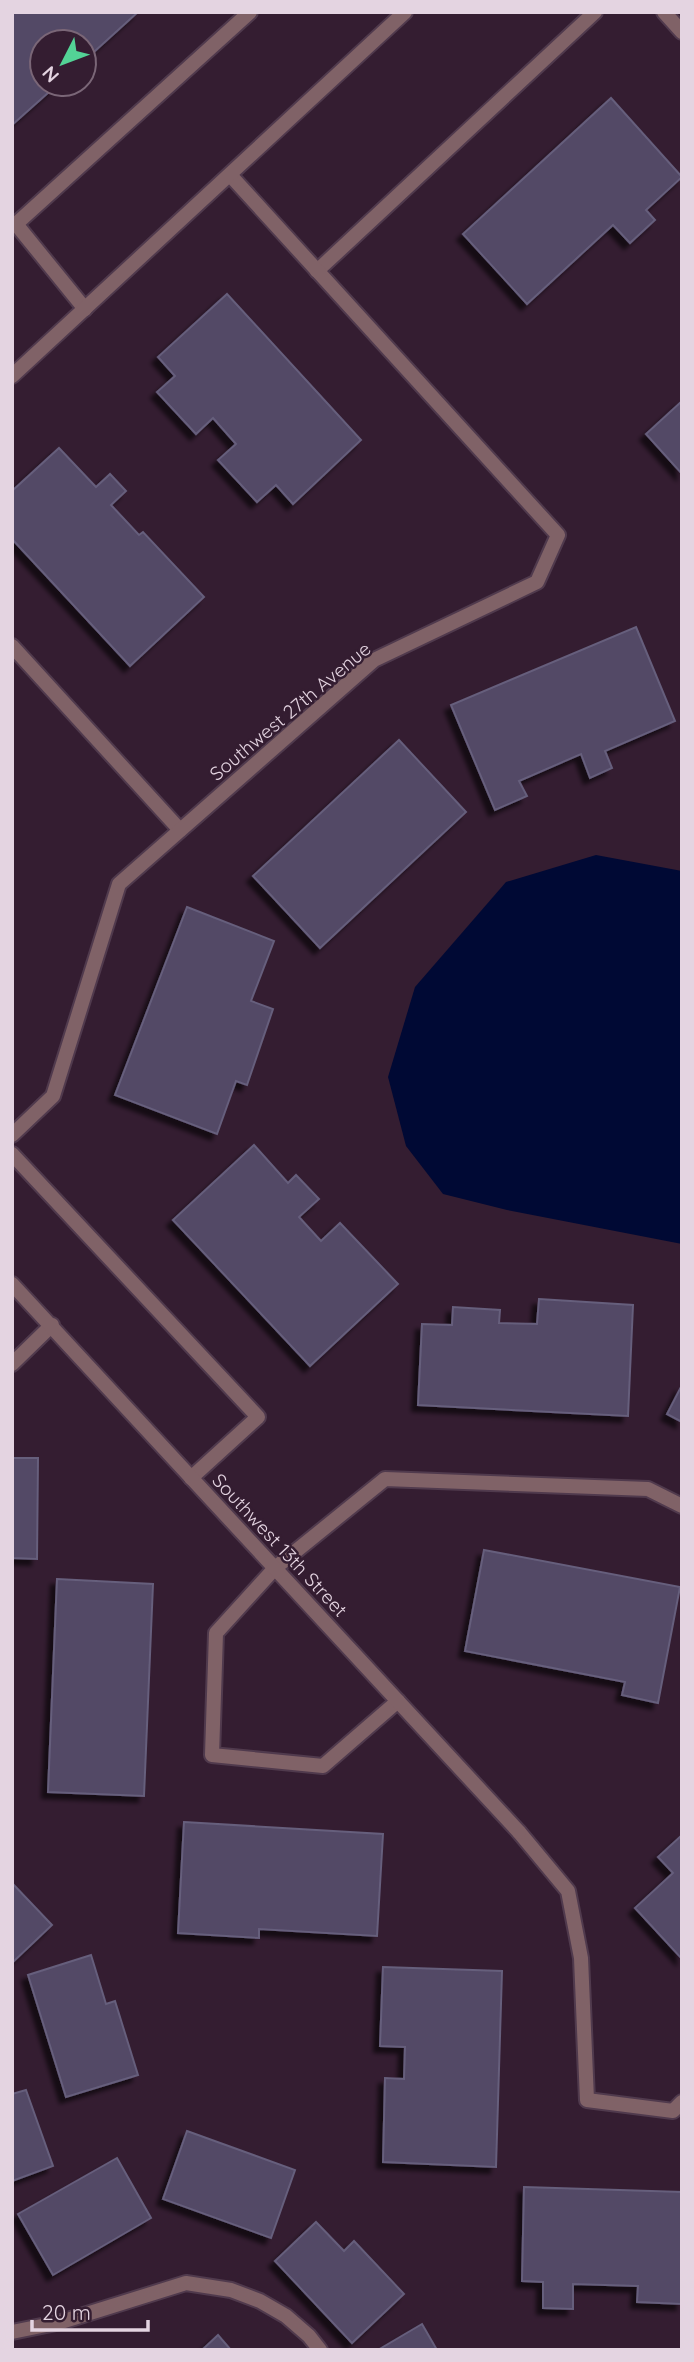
<svg xmlns="http://www.w3.org/2000/svg" width="694" height="2362" viewBox="0 0 694 2362" font-family="Quicksand,sans-serif">
	<style>
		.water { fill: #000934 }
		.building { fill: #524966; stroke: #665e7c; stroke-width: 2; filter: url(#shadow) }
		.lines { fill: none; stroke-linecap: round; stroke-linejoin: round }
		.lane-casing { stroke: #503a4d; stroke-width: 18 }
		.street-casing { stroke: #503a4d; stroke-width: 18 }
		.lane { stroke: #806267; stroke-width: 14 }
		.street { stroke: #806267; stroke-width: 14 }
		.labels { text-anchor: middle; dominant-baseline: central; stroke-width: 5; stroke-linejoin: round; paint-order: stroke }
		.street-label { font-size: 19px; fill: #e4d4e1; stroke: #341d31 }
	</style>
	<defs>
		<filter id="shadow"><feDropShadow dx="-6" dy="6" stdDeviation="2" flood-color="#0009"/></filter>
	</defs>
	<rect width="100%" height="100%" fill="#341d31"/>
	<path class="water" d="M 596,855 L 682,871 L 682,1244 L 507,1210 L 443,1194 L 406,1146 L 388,1077 L 415,987 L 506,882 Z"/>
	<g class="building">
		<path d="M 12,12 L 138,12 L 84,61 L 84,42 L 42,42 L 42,84 L 58,84 L 12,125 Z"/>
		<path d="M 611,98 L 682,177 L 646,210 L 655,220 L 630,243 L 613,225 L 527,304 L 463,234 Z"/>
		<path d="M 227,294 L 361,440 L 293,504 L 276,485 L 257,502 L 218,460 L 236,444 L 213,418 L 196,434 L 157,392 L 175,376 L 158,357 Z"/>
		<path d="M 682,401 L 682,474 L 646,434 Z"/>
		<path d="M 59,448 L 96,487 L 110,474 L 126,491 L 111,505 L 139,535 L 143,532 L 204,597 L 130,666 L 12,539 L 12,491 Z"/>
		<path d="M 636,627 L 675,721 L 605,751 L 612,768 L 590,778 L 581,754 L 519,781 L 527,796 L 495,810 L 451,705 Z"/>
		<path d="M 399,740 L 466,812 L 320,948 L 253,876 Z"/>
		<path d="M 187,907 L 274,941 L 251,1001 L 273,1009 L 247,1085 L 236,1081 L 217,1134 L 115,1095 Z"/>
		<path d="M 254,1145 L 288,1183 L 296,1175 L 319,1199 L 299,1217 L 321,1241 L 340,1223 L 398,1284 L 310,1366 L 173,1220 Z"/>
		<path d="M 539,1299 L 633,1305 L 628,1416 L 418,1405 L 422,1324 L 452,1325 L 453,1307 L 500,1310 L 499,1323 L 537,1324 Z"/>
		<path d="M 682,1385 L 682,1422 L 667,1414 Z"/>
		<path d="M 12,1458 L 38,1458 L 37,1559 L 12,1558 Z"/>
		<path d="M 484,1550 L 680,1587 L 658,1703 L 622,1695 L 625,1682 L 465,1651 Z"/>
		<path d="M 57,1579 L 153,1584 L 144,1796 L 48,1792 Z"/>
		<path d="M 184,1822 L 383,1834 L 377,1936 L 259,1929 L 259,1938 L 178,1933 Z"/>
		<path d="M 682,1835 L 682,1959 L 635,1908 L 673,1873 L 658,1857 Z"/>
		<path d="M 12,1883 L 52,1925 L 12,1963 Z"/>
		<path d="M 91,1955 L 106,2004 L 115,2001 L 138,2075 L 66,2097 L 28,1975 Z"/>
		<path d="M 383,1967 L 502,1971 L 496,2167 L 383,2162 L 385,2078 L 404,2079 L 405,2047 L 380,2046 Z"/>
		<path d="M 26,2090 L 53,2166 L 12,2181 L 12,2094 Z"/>
		<path d="M 187,2131 L 295,2170 L 271,2238 L 163,2199 Z"/>
		<path d="M 117,2158 L 151,2218 L 53,2275 L 18,2214 Z"/>
		<path d="M 524,2187 L 682,2192 L 682,2304 L 637,2302 L 638,2286 L 573,2284 L 573,2309 L 543,2308 L 543,2282 L 522,2281 Z"/>
		<path d="M 316,2222 L 344,2251 L 354,2241 L 404,2294 L 352,2343 L 275,2261 Z"/>
		<path d="M 422,2324 L 437,2350 L 378,2350 Z"/>
		<path d="M 218,2335 L 231,2350 L 202,2350 Z"/>
	</g>
	<g class="lines">
		<g class="lane-casing">
			<g id="lane">
				<path d="M 317,271 L 595,12"/>
				<path d="M 85,309 L 16,224 L 250,12"/>
				<path d="M 12,646 L 180,830"/>
				<path d="M 12,1135 L 53,1096 L 119,884 L 374,660 L 537,582 L 558,535 L 231,176"/>
				<path d="M 12,1154 L 258,1417 L 191,1478"/>
				<path d="M 12,1364 L 52,1325"/>
				<path d="M 398,1701 L 323,1766 L 212,1755 L 216,1633 L 275,1568 L 385,1479 L 648,1489 L 682,1506"/>
				<path d="M 519,1832 L 568,1891 L 581,1958 L 587,2100 L 673,2111 L 682,2102"/>
			</g>
		</g>
		<g class="street-casing">
			<g id="street">
				<path d="M 664,12 L 682,32"/>
				<path d="M 12,376 L 405,12"/>
				<path d="M 12,1284 L 519,1832"/>
				<path d="M 12,2332 L 61,2322 L 186,2283 L 231,2290 L 260,2301 L 286,2316 L 309,2336 L 320,2350"/>
			</g>
		</g>
		<use href="#lane" class="lane"/>
		<use href="#street" class="street"/>
	</g>
	<g class="labels">
		<g class="street-label">
			<text transform="translate(290 711) rotate(-40)">Southwest 27th Avenue</text>
			<text transform="translate(280 1545) rotate(47)">Southwest 13th Street</text>
		</g>
	</g>
	<rect width="694" height="2362" fill="none" stroke="#e4d4e1" stroke-width="28"/>
	<g transform="translate(63 63) rotate(228)"><circle r="33" fill="#341d31" stroke="#7a6677" stroke-width="2"/>
	<path d="M0-5L12 26L0 18L-12 26Z" fill="#53d396"/>
	<text y="-10" font-size="19" font-weight="bold" text-anchor="middle" fill="#e4d4e1">N</text>
	</g>
	<path d="M32 2320v10h116v-10" fill="none" stroke="#e4d4e1" stroke-width="3.5"/>
	<text x="42" y="2320" font-size="21" fill="#e4d4e1" stroke="#341d31" stroke-width="5" paint-order="stroke">20 m</text>
</svg>
